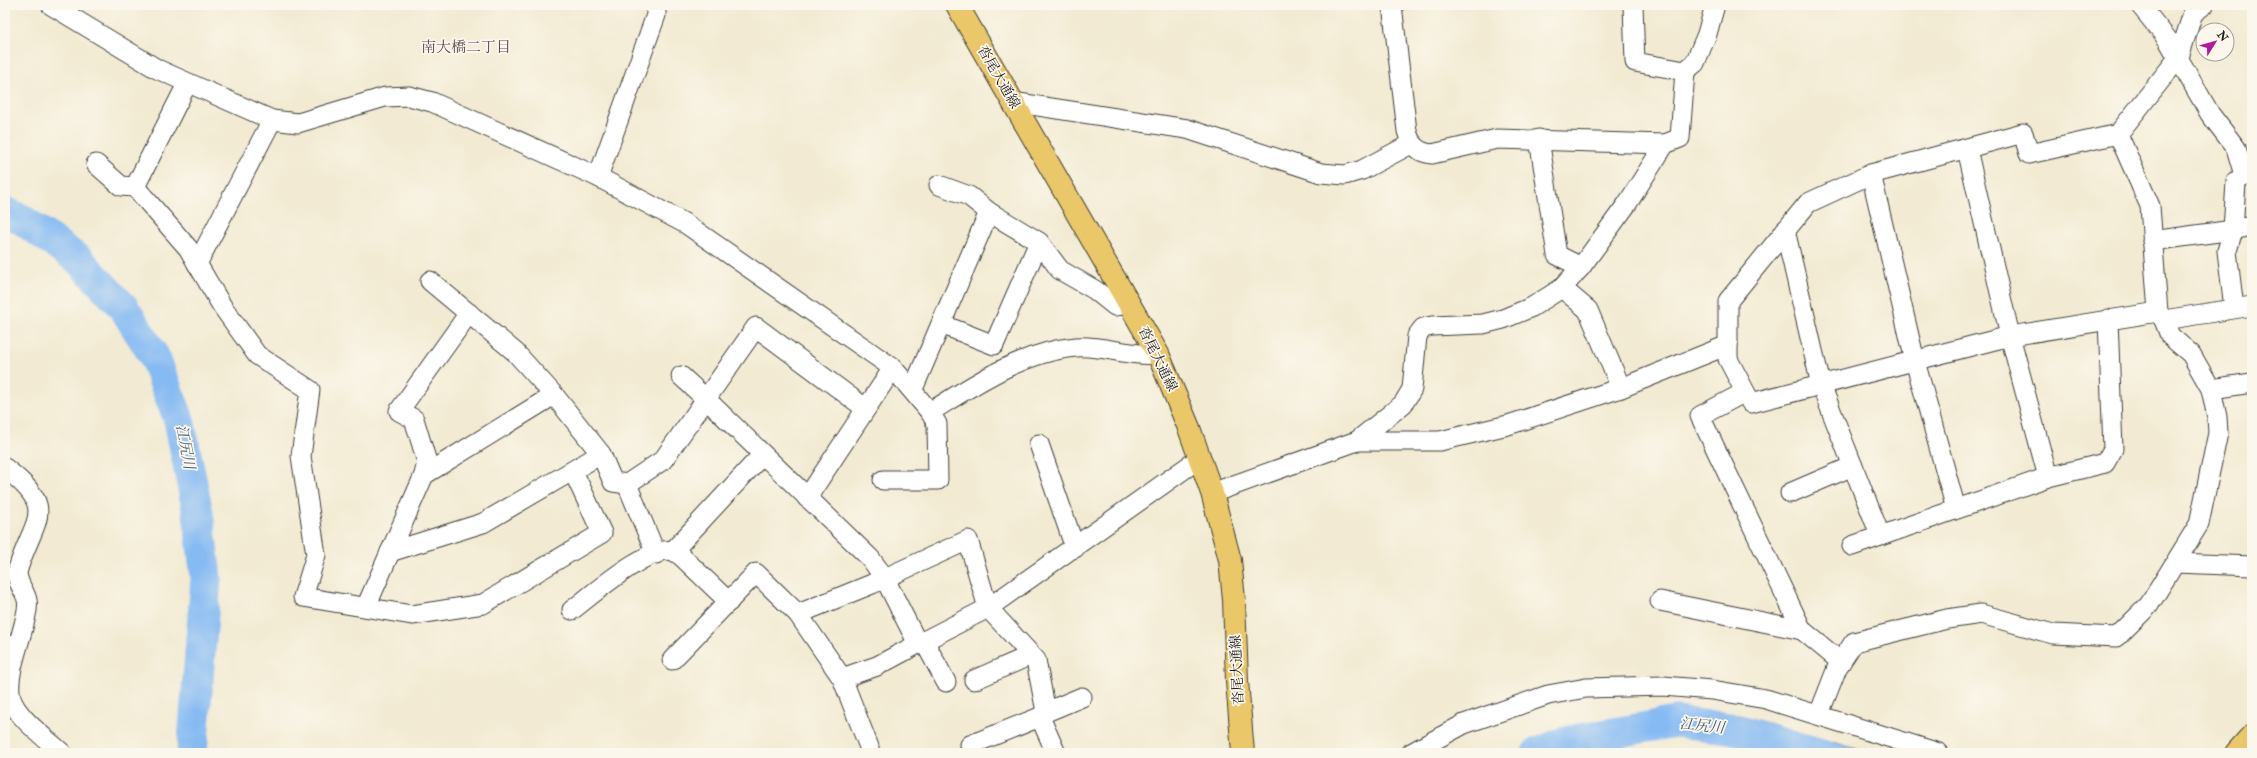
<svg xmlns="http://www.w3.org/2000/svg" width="2257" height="758" viewBox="0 0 2257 758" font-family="'IM FELL Double Pica','Noto Serif JP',serif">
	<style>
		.water { fill: #85baf3; stroke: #506b88 }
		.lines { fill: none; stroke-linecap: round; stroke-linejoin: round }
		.river { stroke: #85baf3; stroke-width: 31 }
		.minor-casing { stroke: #3c3b37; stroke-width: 21 }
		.major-casing { stroke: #3c3b37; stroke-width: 24 }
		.highway-casing { stroke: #3c3b37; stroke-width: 24 }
		.minor { stroke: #fff; stroke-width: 19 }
		.major { stroke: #eac769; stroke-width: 22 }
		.highway { stroke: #eac769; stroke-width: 22 }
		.labels { text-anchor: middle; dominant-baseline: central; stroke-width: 3.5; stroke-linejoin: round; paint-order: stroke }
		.street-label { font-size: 14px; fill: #1c1c1c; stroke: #fbf7ec }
		.neighbourhood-label { font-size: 15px; fill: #604a55; stroke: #fbf7ec }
		.water-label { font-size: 15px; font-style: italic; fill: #465b72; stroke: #fbf7ec }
	</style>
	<rect width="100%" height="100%" fill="#fbf7ec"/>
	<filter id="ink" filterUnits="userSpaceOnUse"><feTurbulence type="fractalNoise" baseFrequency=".025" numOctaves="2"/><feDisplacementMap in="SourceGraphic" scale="8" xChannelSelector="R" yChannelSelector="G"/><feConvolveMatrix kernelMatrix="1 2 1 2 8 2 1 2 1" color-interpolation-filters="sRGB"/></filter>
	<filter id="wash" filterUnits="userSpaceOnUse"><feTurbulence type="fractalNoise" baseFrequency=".012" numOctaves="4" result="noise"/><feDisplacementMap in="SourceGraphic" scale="16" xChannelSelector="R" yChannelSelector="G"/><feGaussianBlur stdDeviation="0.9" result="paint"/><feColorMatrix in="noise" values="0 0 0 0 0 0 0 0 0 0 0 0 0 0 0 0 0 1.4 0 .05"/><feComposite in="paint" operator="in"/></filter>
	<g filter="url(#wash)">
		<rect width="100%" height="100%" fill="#f2ead2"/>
		<path class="water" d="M 1682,713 L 1740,715 L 1871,753 L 1782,753 Z"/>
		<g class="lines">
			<g class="river">
				<path d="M 5,212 L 21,219 L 79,260 L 124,308 L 154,356 L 179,420 L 198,513 L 206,578 L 192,753"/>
				<path d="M 1537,753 L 1564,742 L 1675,722 L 1730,728 L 1818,753"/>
			</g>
		</g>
	</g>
	<g filter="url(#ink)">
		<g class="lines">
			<g class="minor-casing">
				<g id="minor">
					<path d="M 51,5 L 157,69 L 272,120 L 298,123 L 385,97 L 409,96 L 432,102 L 598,177 L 686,224 L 893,368 L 930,412 C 975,384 1022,352 1076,347 C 1103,345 1130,357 1158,354"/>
					<path d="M 1392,5 L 1407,131 C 1411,145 1416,152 1432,154 L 1497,139 L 1665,144 L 1680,138 L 1685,71 L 1695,63 L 1707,34 L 1715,5"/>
					<path d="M 1633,5 L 1635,62 L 1685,71"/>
					<path d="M 2140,5 L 2168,40 L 2210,114 L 2236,148 L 2244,175 L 2236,182 L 2233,230 L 2227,251 L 2234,308"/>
					<path d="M 187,84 L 135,187 L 188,248 L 222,306 L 257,355 L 310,390 L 301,456 L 316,555 L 303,597 L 412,615 L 483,604 L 602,533 L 573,471"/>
					<path d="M 1012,102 L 1187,129 L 1321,173 L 1345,175 L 1362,170 L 1411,144"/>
					<path d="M 1539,139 L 1557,255 L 1581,267"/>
					<path d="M 96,164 L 121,186 L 135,187"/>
					<path d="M 1871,174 L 1915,361 L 1956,509"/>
					<path d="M 598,177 L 656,15 L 656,5"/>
					<path d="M 939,185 L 969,196 L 989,212 L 1039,242 L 1060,270 L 1095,290 L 1115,306 L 1130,304"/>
					<path d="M 1785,230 L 1821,385 L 1880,535"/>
					<path d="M 2152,241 L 2233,230 L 2252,226"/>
					<path d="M 197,264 L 272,120"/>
					<path d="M 1562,288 L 1588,310 L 1621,388"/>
					<path d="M 2158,312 L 2010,336 L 1751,403 L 1728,359 L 1728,301 L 1808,203 L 1871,174 L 2023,133 L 2029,154 L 2118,134 L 2179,57 L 2193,13 L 2204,5"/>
					<path d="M 2164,320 L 2252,306"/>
					<path d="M 941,324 L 994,345 L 1039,242"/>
					<path d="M 681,376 L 706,399 L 756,327 L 865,408"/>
					<path d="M 913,389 L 989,212"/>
					<path d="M 2211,389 L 2252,383"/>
					<path d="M 1745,392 L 1700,416 L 1802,630 L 1841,662"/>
					<path d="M 1357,441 L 1440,441 L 1508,425 L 1621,388 L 1728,345"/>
					<path d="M 1039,444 L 1075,548"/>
					<path d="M 601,454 L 613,482 L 627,484 L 663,460 L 706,399 L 870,558 L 884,577 L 918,644 L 988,608 L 1200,458"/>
					<path d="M 5,468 C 59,510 34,517 18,569 C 14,580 25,590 27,600 C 28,604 27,611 26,615 C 22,639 5,675 11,698 C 16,717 48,740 62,753"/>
					<path d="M 424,475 L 554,395"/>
					<path d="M 2048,477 L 2105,463 L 2113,449 L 2108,319"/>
					<path d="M 883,480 L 938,480 L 937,424 L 930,412"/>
					<path d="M 627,484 L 656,554"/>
					<path d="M 1212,493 L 1357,441 L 1403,404 L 1412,389 L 1417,336 L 1423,328 L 1432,326 L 1483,324 L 1503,319 L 1532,307 L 1562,288 L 1581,267 L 1627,204 L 1665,144"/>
					<path d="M 1790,493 L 1853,466"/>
					<path d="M 807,498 L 893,368"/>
					<path d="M 1852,546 L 2048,477 L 2010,336 L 1967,149"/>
					<path d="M 673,551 L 762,455"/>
					<path d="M 390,552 L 483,523 L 601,454 L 554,395 L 515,352 L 430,281"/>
					<path d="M 2176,563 L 2252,566"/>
					<path d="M 1660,601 L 1802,630"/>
					<path d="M 366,607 L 424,475 L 427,462 L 414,419 L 399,411 L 469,313"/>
					<path d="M 572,610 C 591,596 649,544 673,551 C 676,552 679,555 681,556 L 729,602"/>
					<path d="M 798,614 L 872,584 L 968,540 L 988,608 L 1036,660 L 1046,712"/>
					<path d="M 924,641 L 946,682"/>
					<path d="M 672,660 L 756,573 L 798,614 L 842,678 L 869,747 L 869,753"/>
					<path d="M 842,678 L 877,666 L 918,644"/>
					<path d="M 974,680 L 1031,655"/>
					<path d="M 1819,714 L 1837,668 L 1854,642 L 1947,619 L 1981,614 L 2053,634 L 2117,637 L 2149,605 L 2199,524 L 2218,433 L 2217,417 L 2211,389 L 2191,354 L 2170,336 L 2164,320 L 2158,312 L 2150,206 L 2118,134"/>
					<path d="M 1040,717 L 1056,753"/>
					<path d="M 973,753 L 970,745 L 1040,717 L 1046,712 L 1082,697"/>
					<path d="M 1411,753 L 1464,724 L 1548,695 L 1586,688 L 1663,686 L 1712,690 L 1766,699 L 1939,753"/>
				</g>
			</g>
			<g class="major-casing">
				<path id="major" d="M 957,5 L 1158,354 L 1189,428 L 1212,493 L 1230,560 L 1234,600 L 1237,681 L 1243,753"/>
			</g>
			<g class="highway-casing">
				<path id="highway" d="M 2236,753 L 2252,735"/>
			</g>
			<use href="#minor" class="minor"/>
			<use href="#major" class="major"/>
			<use href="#highway" class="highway"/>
		</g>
	</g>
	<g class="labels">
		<g class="street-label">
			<text transform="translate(999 77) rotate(60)">沓尾大通線</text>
			<text transform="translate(1158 359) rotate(64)">沓尾大通線</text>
			<text transform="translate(1237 670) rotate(-93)">沓尾大通線</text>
		</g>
		<g class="neighbourhood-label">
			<text x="466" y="47">南大橋二丁目</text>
		</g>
		<g class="water-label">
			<text transform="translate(185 447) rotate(79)">江尻川</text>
			<text transform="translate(1702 726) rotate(6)">江尻川</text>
		</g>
	</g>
	<rect width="2257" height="758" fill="none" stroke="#fbf7ec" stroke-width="20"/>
	<g transform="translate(2215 42) rotate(53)"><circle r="19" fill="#fbf7ec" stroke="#a29f99"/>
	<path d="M0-3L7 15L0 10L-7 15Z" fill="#b5179e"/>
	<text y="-6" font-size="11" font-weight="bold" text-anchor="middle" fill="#1c1c1c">N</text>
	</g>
</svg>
